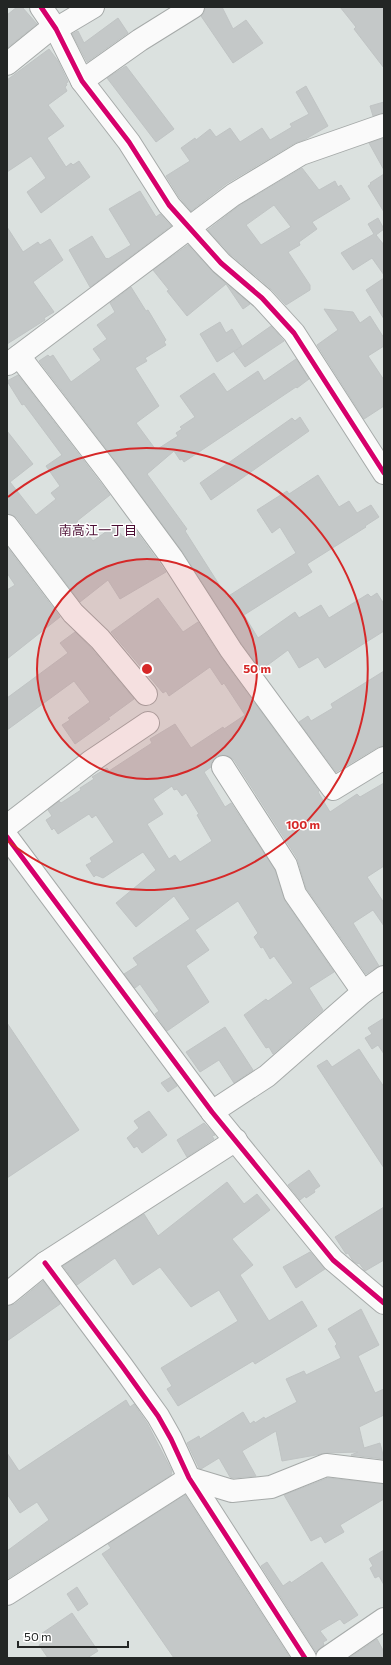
<svg xmlns="http://www.w3.org/2000/svg" width="391" height="1665" viewBox="0 0 391 1665" font-family="Commissioner,'Noto Sans JP',sans-serif">
	<style>
		.building { fill: #c4c8c8; stroke: #c0c4c4; fill-rule: evenodd }
		.lines { fill: none; stroke-linecap: round; stroke-linejoin: round }
		.minor-casing { stroke: #a6aaa9; stroke-width: 24 }
		.minor { stroke: #fafafa; stroke-width: 22 }
		.cycleway-casing { stroke: #fff; stroke-width: 8 }
		.cycleway { stroke: #d6006c; stroke-width: 5 }
		.ring { fill: none; stroke: #d62828; stroke-width: 2 }
		.labels { text-anchor: middle; dominant-baseline: central; stroke-width: 3; stroke-linejoin: round; paint-order: stroke }
		.neighbourhood-label { font-size: 13px; fill: #4b0d33; stroke: #fff }
		.centre { fill: #d62828; stroke: #fff; stroke-width: 2 }
		.ring-label { font-size: 12px; text-anchor: middle; font-weight: bold; fill: #d62828; stroke: #fff; stroke-width: 3; stroke-linejoin: round; paint-order: stroke }
	</style>
	<rect width="100%" height="100%" fill="#dbe1df"/>
	<g class="building">
		<path d="M 17,7 L 22,7 L 37,24 L 7,48 L 7,15 Z"/>
		<path d="M 205,7 L 222,7 L 233,29 L 246,20 L 263,43 L 233,63 L 201,16 L 204,13 Z"/>
		<path d="M 340,7 L 384,7 L 384,68 L 354,29 L 356,27 Z"/>
		<path d="M 118,18 L 128,33 L 87,62 L 72,34 L 78,31 L 84,43 Z"/>
		<path d="M 49,49 L 58,61 L 68,82 L 66,83 L 67,85 L 65,87 L 67,91 L 48,105 L 64,126 L 47,138 L 66,167 L 71,163 L 73,165 L 79,161 L 90,177 L 41,213 L 27,192 L 46,178 L 31,156 L 7,172 L 7,80 Z"/>
		<path d="M 126,66 L 174,129 L 156,142 L 107,78 Z"/>
		<path d="M 306,86 L 328,126 L 304,140 L 295,143 L 226,184 L 191,211 L 179,197 L 166,176 L 190,161 L 181,148 L 195,138 L 196,140 L 210,129 L 216,137 L 230,128 L 240,142 L 262,128 L 270,140 L 292,127 L 290,124 L 309,114 L 296,92 Z"/>
		<path d="M 384,102 L 384,113 L 373,116 L 370,106 Z"/>
		<path d="M 384,138 L 384,170 L 369,143 Z"/>
		<path d="M 302,168 L 319,190 L 335,181 L 338,187 L 341,185 L 350,199 L 312,222 L 317,229 L 299,242 L 300,245 L 288,252 L 310,285 L 310,290 L 286,305 L 270,288 L 230,254 L 208,230 L 240,205 ZM 274,205 L 291,227 L 261,245 L 246,225 Z"/>
		<path d="M 384,174 L 384,212 L 368,186 L 371,184 L 370,183 Z"/>
		<path d="M 140,191 L 156,217 L 160,214 L 171,226 L 90,287 L 69,250 L 92,236 L 106,259 L 107,258 L 108,259 L 131,245 L 109,209 Z"/>
		<path d="M 378,218 L 384,229 L 376,235 L 384,245 L 384,275 L 372,258 L 353,270 L 341,253 L 374,234 L 368,224 Z"/>
		<path d="M 7,227 L 23,252 L 38,242 L 40,245 L 50,239 L 63,260 L 33,282 L 54,312 L 44,318 L 45,320 L 7,344 Z"/>
		<path d="M 188,245 L 212,271 L 226,284 L 187,316 L 167,291 L 169,290 L 153,270 Z"/>
		<path d="M 384,278 L 384,319 L 366,290 Z"/>
		<path d="M 226,284 L 250,304 L 243,309 Z"/>
		<path d="M 131,287 L 146,311 L 148,310 L 166,340 L 164,342 L 166,345 L 145,358 L 147,361 L 135,368 L 159,406 L 136,423 L 156,450 L 178,436 L 176,433 L 182,429 L 180,427 L 195,417 L 180,396 L 214,373 L 227,392 L 258,371 L 264,381 L 296,359 L 309,379 L 297,388 L 296,387 L 184,462 L 182,459 L 180,460 L 174,451 L 147,474 L 187,529 L 185,531 L 227,597 L 296,553 L 280,527 L 272,533 L 257,510 L 287,491 L 289,494 L 318,475 L 339,507 L 349,501 L 357,513 L 371,505 L 379,517 L 365,526 L 366,527 L 307,564 L 312,572 L 244,615 L 258,638 L 295,612 L 299,618 L 321,605 L 329,618 L 368,594 L 371,597 L 377,593 L 384,604 L 384,631 L 325,668 L 318,657 L 299,668 L 288,650 L 261,670 L 241,643 L 182,551 L 120,467 L 39,361 L 48,355 L 50,357 L 53,355 L 71,382 L 101,360 L 93,349 L 107,339 L 97,325 L 115,312 L 110,303 Z"/>
		<path d="M 324,309 L 353,312 L 360,323 L 370,316 L 384,338 L 384,346 L 368,356 L 384,380 L 384,406 L 364,419 L 317,345 L 338,330 Z"/>
		<path d="M 220,322 L 226,333 L 232,329 L 242,346 L 217,362 L 200,334 Z"/>
		<path d="M 271,326 L 284,341 L 245,367 L 234,352 Z"/>
		<path d="M 18,375 L 110,495 L 77,521 L 93,541 L 114,526 L 123,537 L 134,528 L 166,572 L 120,599 L 108,580 L 80,602 L 17,518 L 12,515 L 7,514 L 7,431 L 33,464 L 10,482 L 36,515 L 56,499 L 51,493 L 60,486 L 46,466 L 62,455 L 24,404 L 22,405 L 7,381 Z"/>
		<path d="M 300,417 L 309,431 L 211,500 L 200,483 L 292,418 L 295,421 Z"/>
		<path d="M 7,547 L 60,617 L 7,659 L 7,590 L 15,585 L 7,573 Z"/>
		<path d="M 158,598 L 183,632 L 198,622 L 221,657 L 319,791 L 318,792 L 330,812 L 357,794 L 360,797 L 384,783 L 384,866 L 367,877 L 384,903 L 384,926 L 373,910 L 353,923 L 379,966 L 366,974 L 306,888 L 297,858 L 234,760 L 228,756 L 222,755 L 217,756 L 212,761 L 211,767 L 204,772 L 225,807 L 231,803 L 275,870 L 285,901 L 334,972 L 309,988 L 323,1010 L 273,1054 L 269,1047 L 266,1048 L 244,1015 L 266,999 L 268,1001 L 293,983 L 274,956 L 270,959 L 263,947 L 261,948 L 254,937 L 258,933 L 238,901 L 195,930 L 209,950 L 186,966 L 209,1002 L 167,1031 L 155,1014 L 159,1011 L 140,984 L 135,988 L 124,974 L 138,965 L 133,958 L 190,919 L 174,896 L 136,927 L 116,903 L 156,870 L 143,852 L 103,878 L 96,875 L 94,877 L 86,865 L 92,862 L 90,858 L 114,842 L 96,815 L 92,818 L 89,814 L 58,834 L 54,828 L 52,830 L 46,820 L 52,816 L 48,810 L 59,801 L 61,803 L 81,790 L 80,788 L 94,779 L 92,777 L 107,768 L 109,771 L 152,743 L 150,739 L 175,724 L 191,748 L 223,727 L 224,729 L 245,715 L 224,683 L 222,685 L 210,667 L 169,696 L 166,691 L 163,693 L 111,632 ZM 172,786 L 174,790 L 177,789 L 182,796 L 186,793 L 199,814 L 197,815 L 212,841 L 180,862 L 175,855 L 169,859 L 147,824 L 163,814 L 153,799 Z"/>
		<path d="M 75,632 L 91,648 L 134,699 L 108,718 L 110,719 L 75,744 L 62,725 L 70,720 L 68,718 L 90,702 L 74,681 L 7,730 L 7,698 L 68,653 L 60,643 Z"/>
		<path d="M 384,671 L 384,746 L 378,747 L 336,772 L 299,722 L 308,716 L 311,721 L 333,708 L 331,704 Z"/>
		<path d="M 384,1018 L 384,1054 L 378,1045 L 372,1049 L 365,1038 L 372,1034 L 368,1028 Z"/>
		<path d="M 7,1023 L 79,1130 L 7,1178 Z"/>
		<path d="M 225,1027 L 253,1070 L 234,1083 L 219,1060 L 200,1072 L 186,1052 Z"/>
		<path d="M 359,1049 L 384,1087 L 384,1168 L 317,1066 L 327,1060 L 332,1067 Z"/>
		<path d="M 171,1077 L 177,1086 L 168,1092 L 161,1083 Z"/>
		<path d="M 149,1111 L 167,1135 L 142,1153 L 137,1146 L 134,1148 L 127,1138 L 139,1128 L 134,1121 Z"/>
		<path d="M 204,1123 L 215,1135 L 212,1136 L 214,1139 L 187,1157 L 177,1140 Z"/>
		<path d="M 309,1170 L 320,1186 L 314,1190 L 315,1192 L 306,1198 L 305,1196 L 300,1200 L 288,1185 Z"/>
		<path d="M 227,1182 L 244,1204 L 257,1194 L 270,1210 L 232,1239 L 253,1265 L 240,1275 L 269,1321 L 302,1301 L 317,1326 L 255,1364 L 253,1361 L 178,1406 L 167,1389 L 172,1386 L 161,1368 L 238,1321 L 219,1290 L 191,1307 L 160,1267 L 133,1285 L 115,1258 L 77,1285 L 63,1266 L 144,1214 L 158,1236 Z"/>
		<path d="M 384,1207 L 384,1260 L 365,1271 L 359,1263 L 358,1264 L 353,1261 L 348,1253 L 346,1254 L 335,1237 Z"/>
		<path d="M 310,1252 L 325,1269 L 296,1288 L 283,1267 Z"/>
		<path d="M 43,1281 L 60,1304 L 7,1341 L 7,1306 L 15,1304 Z"/>
		<path d="M 361,1309 L 379,1345 L 358,1356 L 375,1393 L 384,1389 L 384,1415 L 359,1427 L 364,1448 L 380,1443 L 384,1459 L 351,1455 L 358,1452 L 327,1453 L 282,1461 L 276,1431 L 242,1451 L 256,1476 L 233,1478 L 230,1477 L 219,1458 L 201,1469 L 199,1468 L 187,1443 L 199,1436 L 200,1439 L 243,1412 L 250,1424 L 254,1421 L 255,1423 L 264,1417 L 265,1419 L 297,1402 L 286,1379 L 304,1371 L 306,1375 L 341,1358 L 335,1346 L 337,1344 L 328,1329 Z"/>
		<path d="M 126,1400 L 130,1407 L 134,1404 L 147,1423 L 172,1471 L 171,1475 L 7,1579 L 7,1551 L 49,1520 L 37,1502 L 20,1513 L 7,1494 L 7,1453 L 19,1471 Z"/>
		<path d="M 328,1478 L 384,1484 L 384,1499 L 340,1525 L 344,1532 L 325,1543 L 321,1536 L 311,1541 L 284,1495 Z"/>
		<path d="M 185,1495 L 290,1658 L 174,1658 L 102,1554 L 111,1548 L 108,1544 Z"/>
		<path d="M 384,1550 L 384,1585 L 379,1576 L 375,1578 L 370,1568 L 373,1566 L 369,1559 Z"/>
		<path d="M 267,1562 L 283,1586 L 290,1581 L 291,1583 L 322,1562 L 358,1615 L 344,1624 L 340,1619 L 320,1631 L 327,1640 L 323,1642 L 324,1645 L 316,1652 L 261,1566 Z"/>
		<path d="M 77,1587 L 88,1604 L 78,1611 L 67,1594 Z"/>
		<path d="M 72,1613 L 98,1651 L 87,1658 L 48,1658 L 39,1645 L 43,1643 L 38,1636 Z"/>
		<path d="M 377,1639 L 384,1652 L 384,1658 L 349,1658 Z"/>
	</g>
	<g class="lines">
		<g class="minor-casing">
			<g id="minor">
				<path d="M 41,7 L 56,29 L 82,81 L 129,142 L 169,205 L 221,263 L 262,298 L 294,333 L 384,473"/>
				<path d="M 56,29 L 93,7"/>
				<path d="M 7,64 L 54,26"/>
				<path d="M 82,81 L 140,40 L 193,7"/>
				<path d="M 19,356 L 110,474 L 172,558 L 231,650 L 333,789 L 384,758"/>
				<path d="M 8,364 L 233,195 L 301,154 L 384,125"/>
				<path d="M 7,526 L 73,613 L 100,639 L 146,694"/>
				<path d="M 223,767 L 286,865 L 295,894 L 363,992"/>
				<path d="M 7,826 L 90,762 L 148,723"/>
				<path d="M 7,837 L 212,1112 L 333,1260 L 384,1303"/>
				<path d="M 212,1112 L 267,1076 L 363,992 L 384,977"/>
				<path d="M 45,1263 L 122,1366 L 158,1416 L 171,1439 L 189,1478 L 305,1658"/>
				<path d="M 7,1294 L 45,1263 L 236,1140"/>
				<path d="M 7,1594 L 189,1478 L 232,1491 L 271,1487 L 326,1465 L 384,1472"/>
				<path d="M 327,1658 L 384,1619"/>
			</g>
		</g>
		<use href="#minor" class="minor"/>
		<g class="cycleway-casing">
			<g id="cycleway">
				<path d="M 41,7 L 56,29 L 82,81 L 129,142 L 169,205 L 221,263 L 262,298 L 294,333 L 384,473"/>
				<path d="M 7,837 L 212,1112 L 333,1260 L 384,1303"/>
				<path d="M 45,1263 L 122,1366 L 158,1416 L 171,1439 L 189,1478 L 305,1658"/>
			</g>
		</g>
		<use href="#cycleway" class="cycleway"/>
	</g>
	<circle cx="147" cy="669" r="110" fill="#d62828" fill-opacity=".12"/>
	<g class="ring">
		<circle cx="147" cy="669" r="110"/>
		<path d="M8 497A221 221 0 1 1 8 841"/>
	</g>
	<g class="labels">
		<g class="neighbourhood-label">
			<text x="98" y="530">南高江一丁目</text>
		</g>
	</g>
	<circle cx="147" cy="669" r="6" class="centre"/>
	<g class="ring-label">
		<text x="257" y="673">50 m</text>
		<text x="303" y="829">100 m</text>
	</g>
	<rect width="391" height="1665" fill="none" stroke="#232625" stroke-width="16"/>
	<path d="M18 1641v6h110v-6" fill="none" stroke="#232625" stroke-width="2"/>
	<text x="24" y="1641" font-size="12" fill="#232625" stroke="#ffffff" stroke-width="3" paint-order="stroke">50 m</text>
</svg>
